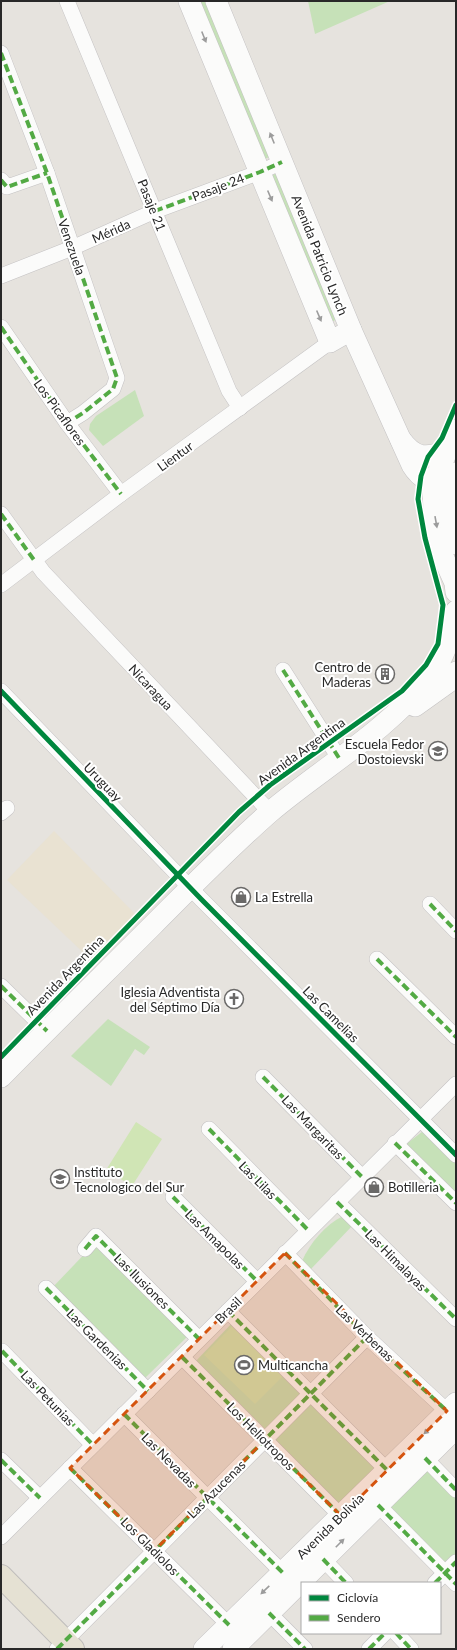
<svg xmlns="http://www.w3.org/2000/svg" width="457" height="1650" viewBox="0 0 457 1650" font-family="Lato,sans-serif">
	<style>
		.education { fill: #e9e2d2 }
		.green { fill: #c6e1b8 }
		.pitch { fill: #d0e5b5 }
		.lines { fill: none; stroke-linecap: round; stroke-linejoin: round }
		.street-casing { stroke: #c4c2c3; stroke-width: 16 }
		.secondary-casing { stroke: #c4c2c3; stroke-width: 22 }
		.primary-casing { stroke: #bfbdbc; stroke-width: 24 }
		.street { stroke: #fbfbfa; stroke-width: 15 }
		.secondary { stroke: #fbfbfa; stroke-width: 21 }
		.primary { stroke: #e5e1d3; stroke-width: 22 }
		.quiet { stroke: #53aa44; stroke-width: 4; stroke-dasharray: 8 4; stroke-linecap: butt }
		.cycleway-casing { stroke: #fff; stroke-width: 8 }
		.cycleway { stroke: #00873e; stroke-width: 5 }
		.oneway { fill: #9c9c9c }
		.marked { fill: #d5540f; fill-opacity: 0.2; stroke: #d5540f; stroke-width: 3; stroke-dasharray: 8 5; stroke-linejoin: round }
		.labels { text-anchor: middle; dominant-baseline: central; stroke-width: 4; stroke-linejoin: round; paint-order: stroke }
		.street-label { font-size: 13px; fill: #282828; stroke: #fff }
		.poi-label { font-size: 13px; fill: #282828; stroke: #fff; text-anchor: start }
	</style>
	<rect width="100%" height="100%" fill="#e6e3de"/>
	<path class="education" d="M 54,831 L 135,914 L 90,959 L 7,880 Z"/>
	<g class="green">
		<path d="M 197,1 L 207,1 L 270,153 L 269,157 L 265,159 Z"/>
		<path d="M 308,1 L 390,1 L 315,34 Z"/>
		<path d="M 275,174 L 278,174 L 337,317 L 334,321 L 330,321 L 272,175 Z"/>
		<path d="M 135,390 L 144,416 L 103,446 L 89,430 L 90,424 L 96,416 Z"/>
		<path d="M 108,1019 L 150,1047 L 144,1055 L 135,1049 L 111,1086 L 71,1056 Z"/>
		<path d="M 422,1132 L 428,1136 L 456,1164 L 456,1196 L 405,1145 Z"/>
		<path d="M 343,1216 L 353,1225 L 310,1270 L 302,1261 C 310,1243 325,1225 343,1216 Z"/>
		<path d="M 95,1243 L 188,1336 L 145,1378 L 52,1288 Z"/>
		<path d="M 233,1322 L 380,1472 L 342,1511 L 195,1362 Z"/>
		<path d="M 425,1465 L 456,1497 L 456,1576 L 384,1505 Z"/>
	</g>
	<g class="pitch">
		<path d="M 136,1122 L 162,1139 L 132,1186 L 106,1170 Z"/>
		<path d="M 233,1325 L 284,1375 L 255,1404 L 204,1355 Z"/>
	</g>
	<g class="lines">
		<g class="street-casing">
			<g id="street">
				<path d="M 67,1 L 229,391 L 240,408"/>
				<path d="M 1,53 L 47,173 L 117,378 L 113,389 L 83,413 L 67,423"/>
				<path d="M 1,180 L 7,187 L 47,173"/>
				<path d="M 1,276 L 72,248 L 155,211 L 260,172 L 282,162"/>
				<path d="M 1,327 L 67,423 L 121,494"/>
				<path d="M 1,514 L 43,572 L 270,812"/>
				<path d="M 1,585 L 121,494 L 330,342"/>
				<path d="M 283,670 L 339,758"/>
				<path d="M 1,691 L 201,899 L 456,1155"/>
				<path d="M 1,813 L 7,808"/>
				<path d="M 430,904 L 456,931"/>
				<path d="M 377,959 L 456,1037"/>
				<path d="M 1,986 L 47,1031"/>
				<path d="M 263,1077 L 362,1177"/>
				<path d="M 209,1129 L 308,1230"/>
				<path d="M 395,1143 L 456,1203"/>
				<path d="M 173,1197 L 257,1281"/>
				<path d="M 337,1202 L 456,1319"/>
				<path d="M 85,1249 L 96,1236 L 199,1339"/>
				<path d="M 285,1253 L 367,1337 L 447,1411"/>
				<path d="M 46,1288 L 148,1391"/>
				<path d="M 228,1311 L 387,1470"/>
				<path d="M 2,1351 L 93,1445"/>
				<path d="M 182,1357 L 341,1516"/>
				<path d="M 124,1414 L 283,1573"/>
				<path d="M 425,1458 L 456,1490"/>
				<path d="M 1,1460 L 40,1498"/>
				<path d="M 70,1468 L 229,1625"/>
				<path d="M 378,1505 L 456,1584"/>
				<path d="M 1,1537 L 456,1084"/>
				<path d="M 323,1559 L 346,1583"/>
				<path d="M 435,1583 L 456,1562"/>
				<path d="M 269,1613 L 305,1649"/>
				<path d="M 396,1633 L 411,1649"/>
				<path d="M 57,1649 L 367,1337"/>
				<path d="M 369,1649 L 385,1633"/>
			</g>
		</g>
		<g class="secondary-casing">
			<g id="secondary">
				<path d="M 189,1 L 330,342 L 351,330"/>
				<path d="M 216,1 L 351,330 L 412,465 C 421,480 434,484 450,488"/>
				<path d="M 456,430 L 433,484 L 434,516 L 441,552 L 455,583 L 456,592"/>
				<path d="M 401,440 C 415,459 427,459 447,450"/>
				<path d="M 456,473 L 450,488 L 451,525 L 456,544"/>
				<path d="M 415,706 L 450,681 L 456,672"/>
				<path d="M 1,1077 C 51,1026 102,976 153,925 C 191,887 229,848 270,812 C 322,768 386,732 429,678 C 445,658 451,635 456,611"/>
				<path d="M 204,1649 L 456,1403"/>
				<path d="M 233,1649 L 456,1428"/>
			</g>
		</g>
		<g class="primary-casing">
			<path id="primary" d="M 1,1576 L 73,1649"/>
		</g>
		<use href="#street" class="street"/>
		<use href="#secondary" class="secondary"/>
		<use href="#primary" class="primary"/>
		<g class="quiet">
			<path d="M 1,53 L 47,173 L 117,378 L 113,389 L 83,413 L 67,423"/>
			<path d="M 1,180 L 7,187 L 47,173"/>
			<path d="M 155,211 L 260,172 L 282,162"/>
			<path d="M 1,327 L 67,423 L 121,494"/>
			<path d="M 1,514 L 34,560"/>
			<path d="M 283,670 L 339,758"/>
			<path d="M 430,904 L 456,931"/>
			<path d="M 377,959 L 456,1037"/>
			<path d="M 1,986 L 47,1031"/>
			<path d="M 263,1077 L 362,1177"/>
			<path d="M 209,1129 L 308,1230"/>
			<path d="M 395,1143 L 456,1203"/>
			<path d="M 173,1197 L 257,1281"/>
			<path d="M 337,1202 L 456,1319"/>
			<path d="M 85,1249 L 96,1236 L 199,1339"/>
			<path d="M 285,1253 L 367,1337 L 447,1411"/>
			<path d="M 46,1288 L 148,1391"/>
			<path d="M 228,1311 L 387,1470"/>
			<path d="M 2,1351 L 93,1445"/>
			<path d="M 182,1357 L 341,1516"/>
			<path d="M 124,1414 L 283,1573"/>
			<path d="M 425,1458 L 456,1490"/>
			<path d="M 1,1460 L 40,1498"/>
			<path d="M 70,1468 L 229,1625"/>
			<path d="M 378,1505 L 456,1584"/>
			<path d="M 323,1559 L 346,1583"/>
			<path d="M 435,1583 L 456,1562"/>
			<path d="M 269,1613 L 305,1649"/>
			<path d="M 396,1633 L 411,1649"/>
			<path d="M 57,1649 L 367,1337"/>
			<path d="M 369,1649 L 385,1633"/>
		</g>
		<g class="cycleway-casing">
			<g id="cycleway">
				<path d="M 1,691 L 201,899 L 456,1155"/>
				<path d="M 1,1057 L 239,812 L 270,785 L 402,691 L 426,665 L 438,644 L 443,605 L 425,538 L 418,499 L 421,476 L 428,457 L 442,438 L 456,405"/>
			</g>
		</g>
		<use href="#cycleway" class="cycleway"/>
	</g>
	<defs><path id="oneway-solid" d="M-6-.8H1V-3.2L6.5 0L1 3.2V.8H-6Z"/></defs>
	<g class="oneway">
		<use href="#oneway-solid" transform="translate(204 37) rotate(68)"/>
		<use href="#oneway-solid" transform="translate(272 138) rotate(-112)"/>
		<use href="#oneway-solid" transform="translate(270 196) rotate(67)"/>
		<use href="#oneway-solid" transform="translate(319 316) rotate(67)"/>
		<use href="#oneway-solid" transform="translate(436 522) rotate(80)"/>
		<use href="#oneway-solid" transform="translate(428 1430) rotate(136)"/>
		<use href="#oneway-solid" transform="translate(340 1543) rotate(-45)"/>
		<use href="#oneway-solid" transform="translate(265 1590) rotate(136)"/>
	</g>
	<path class="marked" d="M 285,1253 L 447,1411 L 341,1516 L 265,1440 L 154,1551 L 70,1468 Z"/>
	<defs>
		<g id="building-ring" transform="scale(1)"><circle r="9.5" fill="#fff" stroke="#6a6968" stroke-width="1.5"/><path d="M-4-6H4V6H1V3H-1V6H-4ZM-2.5-4.3h1.7v1.8h-1.7ZM.8-4.3h1.7v1.8H.8ZM-2.5-1h1.7V.8h-1.7ZM.8-1h1.7V.8H.8Z" fill="#6a6968"/></g>
		<g id="school-ring" transform="scale(1)"><circle r="9.5" fill="#fff" stroke="#6a6968" stroke-width="1.5"/><path d="M0-5L7-2L0 1L-7-2ZM-4 1L0 2.5L4 1V4Q0 6-4 4Z" fill="#6a6968"/></g>
		<g id="shop-ring" transform="scale(1)"><circle r="9.5" fill="#fff" stroke="#6a6968" stroke-width="1.5"/><path d="M-5-2.5h2.3a2.7 3.5 0 0 1 5.4 0H5L5.5 6h-11ZM-1.5-2.5h3a1.5 2.3 0 0 0-3 0Z" fill="#6a6968"/></g>
		<g id="church-ring" transform="scale(1)"><circle r="9.5" fill="#fff" stroke="#6a6968" stroke-width="1.5"/><path d="M-1.2-6h2.4v3.5h3.3v2.4h-3.3V6h-2.4V-.1h-3.3v-2.4h3.3Z" fill="#6a6968"/></g>
		<g id="stadium-ring" transform="scale(1)"><circle r="9.5" fill="#fff" stroke="#6a6968" stroke-width="1.5"/><path d="M0-5a6.5 5 0 1 0 0 10a6.5 5 0 1 0 0-10ZM-3.5-1.8h7v3.6h-7Z" fill="#6a6968"/></g>
	</defs>
	<g fill-rule="evenodd">
		<use href="#building-ring" x="385" y="674"/>
		<use href="#school-ring" x="438" y="751"/>
		<use href="#shop-ring" x="241" y="897"/>
		<use href="#church-ring" x="234" y="999"/>
		<use href="#school-ring" x="60" y="1179"/>
		<use href="#shop-ring" x="374" y="1187"/>
		<use href="#stadium-ring" x="244" y="1365"/>
	</g>
	<g class="labels">
		<g class="street-label">
			<text transform="translate(218 187) rotate(-21)">Pasaje 24</text>
			<text transform="translate(152 205) rotate(68)">Pasaje 21</text>
			<text transform="translate(111 231) rotate(-24)">Mérida</text>
			<text transform="translate(72 247) rotate(71)">Venezuela</text>
			<text transform="translate(320 255) rotate(68)">Avenida Patricio Lynch</text>
			<text transform="translate(60 412) rotate(54)">Los Picaflores</text>
			<text transform="translate(175 456) rotate(-36)">Lientur</text>
			<text transform="translate(151 687) rotate(47)">Nicaragua</text>
			<text transform="translate(301 751) rotate(-36)">Avenida Argentina</text>
			<text transform="translate(103 782) rotate(46)">Uruguay</text>
			<text transform="translate(65 975) rotate(-46)">Avenida Argentina</text>
			<text transform="translate(331 1014) rotate(45)">Las Camelias</text>
			<text transform="translate(313 1127) rotate(46)">Las Margaritas</text>
			<text transform="translate(258 1180) rotate(45)">Las Lilas</text>
			<text transform="translate(215 1239) rotate(45)">Las Amapolas</text>
			<text transform="translate(396 1260) rotate(45)">Las Himalayas</text>
			<text transform="translate(142 1281) rotate(45)">Las Ilusiones</text>
			<text transform="translate(228 1310) rotate(-45)">Brasil</text>
			<text transform="translate(365 1333) rotate(44)">Las Verbenas</text>
			<text transform="translate(97 1339) rotate(45)">Las Gardenias</text>
			<text transform="translate(48 1398) rotate(46)">Las Petunias</text>
			<text transform="translate(261 1436) rotate(45)">Los Heliotropos</text>
			<text transform="translate(169 1460) rotate(45)">Las Nevadas</text>
			<text transform="translate(216 1489) rotate(-45)">Las Azucenas</text>
			<text transform="translate(330 1526) rotate(-44)">Avenida Bolivia</text>
			<text transform="translate(150 1546) rotate(45)">Los Gladiolos</text>
		</g>
		<g class="poi-label">
			<text x="371" y="667" text-anchor="end">Centro de<tspan x="371" dy="15">Maderas</tspan></text>
			<text x="424" y="744" text-anchor="end">Escuela Fedor<tspan x="424" dy="15">Dostoievski</tspan></text>
			<text x="255" y="897">La Estrella</text>
			<text x="220" y="992" text-anchor="end">Iglesia Adventista<tspan x="220" dy="15">del Séptimo Día</tspan></text>
			<text x="74" y="1172">Instituto<tspan x="74" dy="15">Tecnologico del Sur</tspan></text>
			<text x="388" y="1187">Botilleria</text>
			<text x="258" y="1365">Multicancha</text>
		</g>
	</g>
	<rect width="457" height="1650" fill="none" stroke="#282828" stroke-width="4"/>
	<rect x="301" y="1582" width="140" height="52" fill="#ffffff" stroke="#a9a9a9"/>
	<rect x="309" y="1595" width="20" height="6" fill="#00873e" stroke="#a9a9a9"/>
	<text x="337" y="1602" font-size="12" fill="#282828">Ciclovía</text>
	<rect x="309" y="1615" width="20" height="6" fill="#53aa44" stroke="#a9a9a9"/>
	<text x="337" y="1622" font-size="12" fill="#282828">Sendero</text>
</svg>
